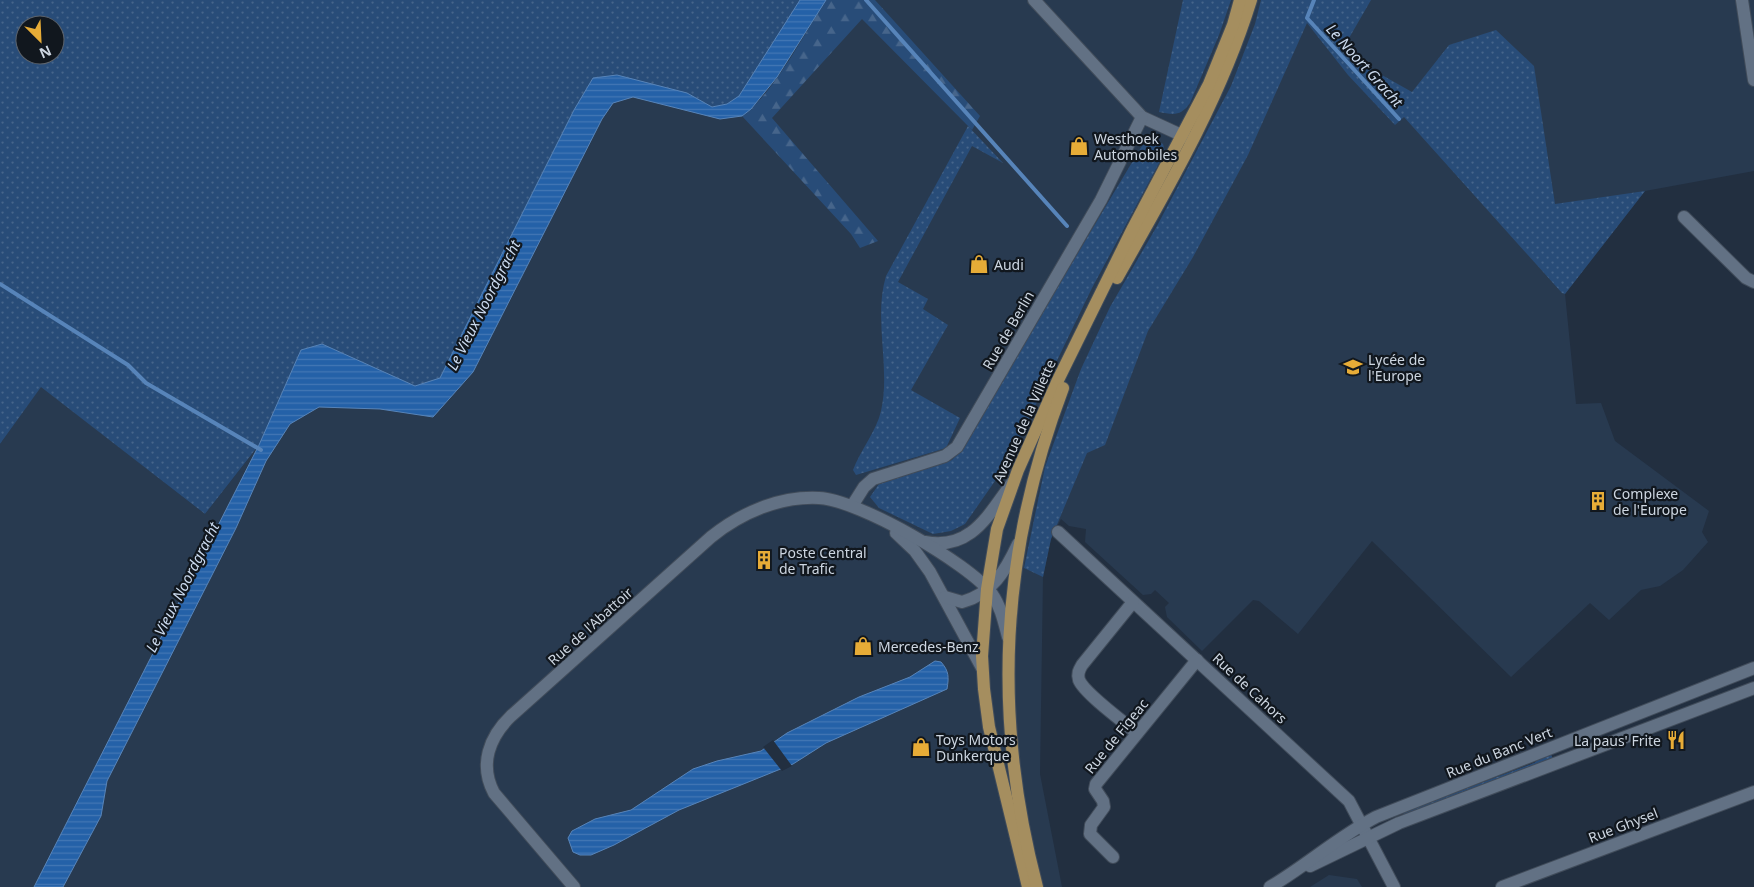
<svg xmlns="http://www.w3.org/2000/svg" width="1754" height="887" viewBox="0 0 1754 887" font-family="'Noto Sans',sans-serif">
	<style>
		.built { fill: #283a50 }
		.grass { fill: url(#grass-dots); fill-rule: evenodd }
		.forest { fill: url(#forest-firs) }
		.water { fill: url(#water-rules); stroke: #5784b9 }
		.pier { fill: #222f40 }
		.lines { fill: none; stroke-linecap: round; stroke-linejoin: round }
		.stream { stroke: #5784b9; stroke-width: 4 }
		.minor-casing { stroke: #414c5a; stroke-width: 14 }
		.major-casing { stroke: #414c5a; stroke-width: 14 }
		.minor { stroke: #627184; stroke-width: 12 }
		.major { stroke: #a58e5f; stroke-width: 12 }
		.labels { text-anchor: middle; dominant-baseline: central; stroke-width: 4.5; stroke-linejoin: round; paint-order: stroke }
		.poi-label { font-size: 14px; fill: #cdd6e1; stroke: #11171e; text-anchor: start }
		.street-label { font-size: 14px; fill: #cdd6e1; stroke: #11171e }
		.water-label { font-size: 15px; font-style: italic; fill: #cbdaee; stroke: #11171e }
	</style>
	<defs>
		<pattern id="grass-dots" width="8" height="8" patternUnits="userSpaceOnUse" patternTransform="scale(1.25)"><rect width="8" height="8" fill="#284c78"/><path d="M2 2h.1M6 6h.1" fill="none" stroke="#46658b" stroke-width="1.8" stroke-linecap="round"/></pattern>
		<pattern id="forest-firs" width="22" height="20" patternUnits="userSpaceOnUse" patternTransform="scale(1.25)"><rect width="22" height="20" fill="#284c78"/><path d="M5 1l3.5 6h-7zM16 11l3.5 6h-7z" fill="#46658b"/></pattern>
		<pattern id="water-rules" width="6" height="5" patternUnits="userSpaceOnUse" patternTransform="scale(1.25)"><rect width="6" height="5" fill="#2461a8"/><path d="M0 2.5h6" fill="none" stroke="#4377b4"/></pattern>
	</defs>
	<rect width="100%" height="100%" fill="#222f40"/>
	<g class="built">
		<path d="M 800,0 L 1754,0 L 1754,171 L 1645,191 L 1565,294 L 1576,404 L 1601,403 L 1615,441 L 1709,511 L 1702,532 L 1708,542 L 1683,570 L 1660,586 L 1641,590 L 1609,620 L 1590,603 L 1511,677 L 1372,541 L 1298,634 L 1259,601 L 1253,600 L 1202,651 L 1167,617 L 1165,607 L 1169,603 L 1155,590 L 1151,594 L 1143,595 L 1085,542 L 1086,529 L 1069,526 L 1061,519 L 1051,539 L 1043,577 L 1040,774 L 1062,887 L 0,887 L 0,444 L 41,386 L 205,514 L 259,445 L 574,110 L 593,78 L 739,96 Z"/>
		<path d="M 1329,875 L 1357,879 L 1362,887 L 1310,887 Z"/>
	</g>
	<g class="grass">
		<path d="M 0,0 L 800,0 L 739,96 L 727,104 L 712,107 L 687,93 L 593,78 L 574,110 L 440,378 L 415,386 L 322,344 L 301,350 L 259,445 L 205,514 L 41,387 L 0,444 ZM 25,25 L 55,25 L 55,55 L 25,55 Z"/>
		<path d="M 1183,0 L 1231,0 L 1219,35 L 1190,103 C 1181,116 1174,115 1159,112 Z"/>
		<path d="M 1261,0 L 1371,0 L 1341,52 L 1412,92 L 1449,45 L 1496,30 L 1534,66 L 1555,204 L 1645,191 L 1565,294 L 1562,293 L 1404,117 L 1395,125 L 1348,75 L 1307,23 L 1248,155 L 1193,257 L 1148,331 L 1105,445 L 1087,453 L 1051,539 L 1043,577 L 1024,568 L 1045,467 L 1081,369 L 1110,307 L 1157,226 L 1231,86 L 1255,24 Z"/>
		<path d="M 968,126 L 1003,163 L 972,146 L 898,282 L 928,299 L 923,309 L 948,325 L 911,390 L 960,418 L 946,448 L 856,475 L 853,470 C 860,451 877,430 881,411 C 891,368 873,319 886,276 Z"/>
		<path d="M 1153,140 L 1163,144 L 1165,152 L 1092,288 L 1022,433 L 995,481 L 965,524 L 951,531 L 933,534 L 879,508 L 870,497 L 879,484 L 952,460 L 959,452 L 1140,149 L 1145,142 Z"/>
		<path d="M 1549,750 L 1554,761 L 1405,817 L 1403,812 L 1534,763 Z"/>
	</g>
	<path class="forest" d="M 826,0 L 875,0 L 980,116 L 972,130 L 862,19 L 772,118 L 878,241 L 860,248 L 851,234 L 742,116 C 774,93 804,34 826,0 Z"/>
	<g class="water">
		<path d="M 800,0 L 826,0 L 777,77 L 751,109 L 742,116 L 720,119 L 633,97 L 613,103 L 602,119 L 473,372 L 433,417 L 380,409 L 319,407 L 290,424 L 266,461 L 236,528 L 107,781 L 101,816 L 63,887 L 34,887 L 259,445 L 301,350 L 322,344 L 415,386 L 440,378 L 574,110 L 593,78 L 617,75 L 687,93 L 712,107 L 727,104 L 739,96 Z"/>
		<path d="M 935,661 L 941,662 C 949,671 949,677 947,689 L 826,743 L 793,764 L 679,810 L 614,845 L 591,855 L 580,855 L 573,852 L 568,838 L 572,831 L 595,819 L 631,810 L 693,769 L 717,761 L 761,751 L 787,733 L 859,697 L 910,677 Z"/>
	</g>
	<path class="pier" d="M 773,740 L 792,766 L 782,771 L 763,747 Z"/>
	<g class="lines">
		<g class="stream">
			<path d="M 866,0 L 1067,226"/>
			<path d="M 1314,0 L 1307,18 L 1399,119"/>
			<path d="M 0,284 L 128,365 L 146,383 L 261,450"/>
		</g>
		<g class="minor-casing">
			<g id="minor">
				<path d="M 1034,0 L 1142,117 L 1192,140"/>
				<path d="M 1742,0 L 1754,80"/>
				<path d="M 1684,217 L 1746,278 L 1754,282"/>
				<path d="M 852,506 L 864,487 L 873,479 L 945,456 L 957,447 L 1101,200 L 1142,117"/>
				<path d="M 1058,532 L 1349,801 L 1394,887"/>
				<path d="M 896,533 L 915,551 L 930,572 L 982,668"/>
				<path d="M 925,542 C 972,551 989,513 1013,482"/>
				<path d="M 945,597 L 962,602 C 992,594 1006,570 1018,544"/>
				<path d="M 1133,602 L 1082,665 C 1079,670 1077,674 1079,680 C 1084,693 1125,723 1137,733"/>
				<path d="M 1113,857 L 1090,834 L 1091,825 L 1104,807 L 1103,801 L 1095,789 L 1096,784 L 1197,660"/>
				<path d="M 1310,866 L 1399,823 L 1754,688"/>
				<path d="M 574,887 L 494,793 C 479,765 489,737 511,716 L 711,537 C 741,513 779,496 819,498 C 859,500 968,563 992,594 C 1001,607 1004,622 1008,637"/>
				<path d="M 1270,887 C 1307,865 1338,837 1376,817 L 1754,668"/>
				<path d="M 1502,887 L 1754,792"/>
			</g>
		</g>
		<g class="major-casing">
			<g id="major">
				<path d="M 1117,278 C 1168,188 1220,100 1251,0"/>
				<path d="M 1028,887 L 989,727 L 984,689 L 982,656 L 987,589 L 997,529 L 1018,470 L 1058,380 L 1133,228 L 1209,84 L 1233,25 L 1240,0"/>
				<path d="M 1037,887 C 992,716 1000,554 1063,388"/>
			</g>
		</g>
		<use href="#minor" class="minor"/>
		<use href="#major" class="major"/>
	</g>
	<defs>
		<g id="shop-bare" transform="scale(1.5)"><path d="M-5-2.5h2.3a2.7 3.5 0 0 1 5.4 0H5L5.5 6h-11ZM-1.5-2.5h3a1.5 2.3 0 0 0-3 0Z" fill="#e7ac37" stroke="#11171e" stroke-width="2.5" paint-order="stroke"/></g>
		<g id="school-bare" transform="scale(1.5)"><path d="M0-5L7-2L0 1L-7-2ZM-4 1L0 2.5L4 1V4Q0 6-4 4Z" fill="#e7ac37" stroke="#11171e" stroke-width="2.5" paint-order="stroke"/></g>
		<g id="building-bare" transform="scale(1.5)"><path d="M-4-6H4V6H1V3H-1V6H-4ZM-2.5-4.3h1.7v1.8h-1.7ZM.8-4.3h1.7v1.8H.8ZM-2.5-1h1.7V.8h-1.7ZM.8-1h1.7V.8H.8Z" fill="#e7ac37" stroke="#11171e" stroke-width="2.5" paint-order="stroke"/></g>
		<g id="restaurant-bare" transform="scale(1.5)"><path d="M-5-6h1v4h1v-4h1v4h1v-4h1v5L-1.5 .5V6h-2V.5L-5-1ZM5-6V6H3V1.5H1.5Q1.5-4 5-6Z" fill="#e7ac37" stroke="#11171e" stroke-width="2.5" paint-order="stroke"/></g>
	</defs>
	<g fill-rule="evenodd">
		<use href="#shop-bare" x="1079" y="146"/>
		<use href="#shop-bare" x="979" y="264"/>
		<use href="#school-bare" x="1353" y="367"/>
		<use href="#building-bare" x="1598" y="501"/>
		<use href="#building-bare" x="764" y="560"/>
		<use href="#shop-bare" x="863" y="646"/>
		<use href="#restaurant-bare" x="1676" y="740"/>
		<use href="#shop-bare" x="921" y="747"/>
	</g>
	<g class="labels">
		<g class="poi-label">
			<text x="1094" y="138">Westhoek<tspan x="1094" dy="16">Automobiles</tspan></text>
			<text x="994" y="264">Audi</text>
			<text x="1368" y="359">Lycée de<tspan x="1368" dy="16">l'Europe</tspan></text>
			<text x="1613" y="493">Complexe<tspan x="1613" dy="16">de l'Europe</tspan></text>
			<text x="779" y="552">Poste Central<tspan x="779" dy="16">de Trafic</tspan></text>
			<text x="878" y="646">Mercedes-Benz</text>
			<text x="936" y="739">Toys Motors<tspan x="936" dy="16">Dunkerque</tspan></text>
			<text x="1661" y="740" text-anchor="end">La paus' Frite</text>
		</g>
		<g class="street-label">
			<text transform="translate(1008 330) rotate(-60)">Rue de Berlin</text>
			<text transform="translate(1024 421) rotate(-66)">Avenue de la Villette</text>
			<text transform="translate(590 626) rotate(-42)">Rue de l'Abattoir</text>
			<text transform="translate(1250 688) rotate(43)">Rue de Cahors</text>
			<text transform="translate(1116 736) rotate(-51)">Rue de Figeac</text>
			<text transform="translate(1499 752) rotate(-22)">Rue du Banc Vert</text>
			<text transform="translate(1623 825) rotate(-21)">Rue Ghysel</text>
		</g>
		<g class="water-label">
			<text transform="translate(1365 65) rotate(48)">Le Noort Gracht</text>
			<text transform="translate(483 305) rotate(-63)">Le Vieux Noordgracht</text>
			<text transform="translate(182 587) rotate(-63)">Le Vieux Noordgracht</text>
		</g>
	</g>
	<g transform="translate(40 40) rotate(156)"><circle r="24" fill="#11171e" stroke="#5c636c"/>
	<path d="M0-4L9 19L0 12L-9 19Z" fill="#e7ac37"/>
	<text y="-8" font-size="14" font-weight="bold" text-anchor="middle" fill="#cdd6e1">N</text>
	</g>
</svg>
